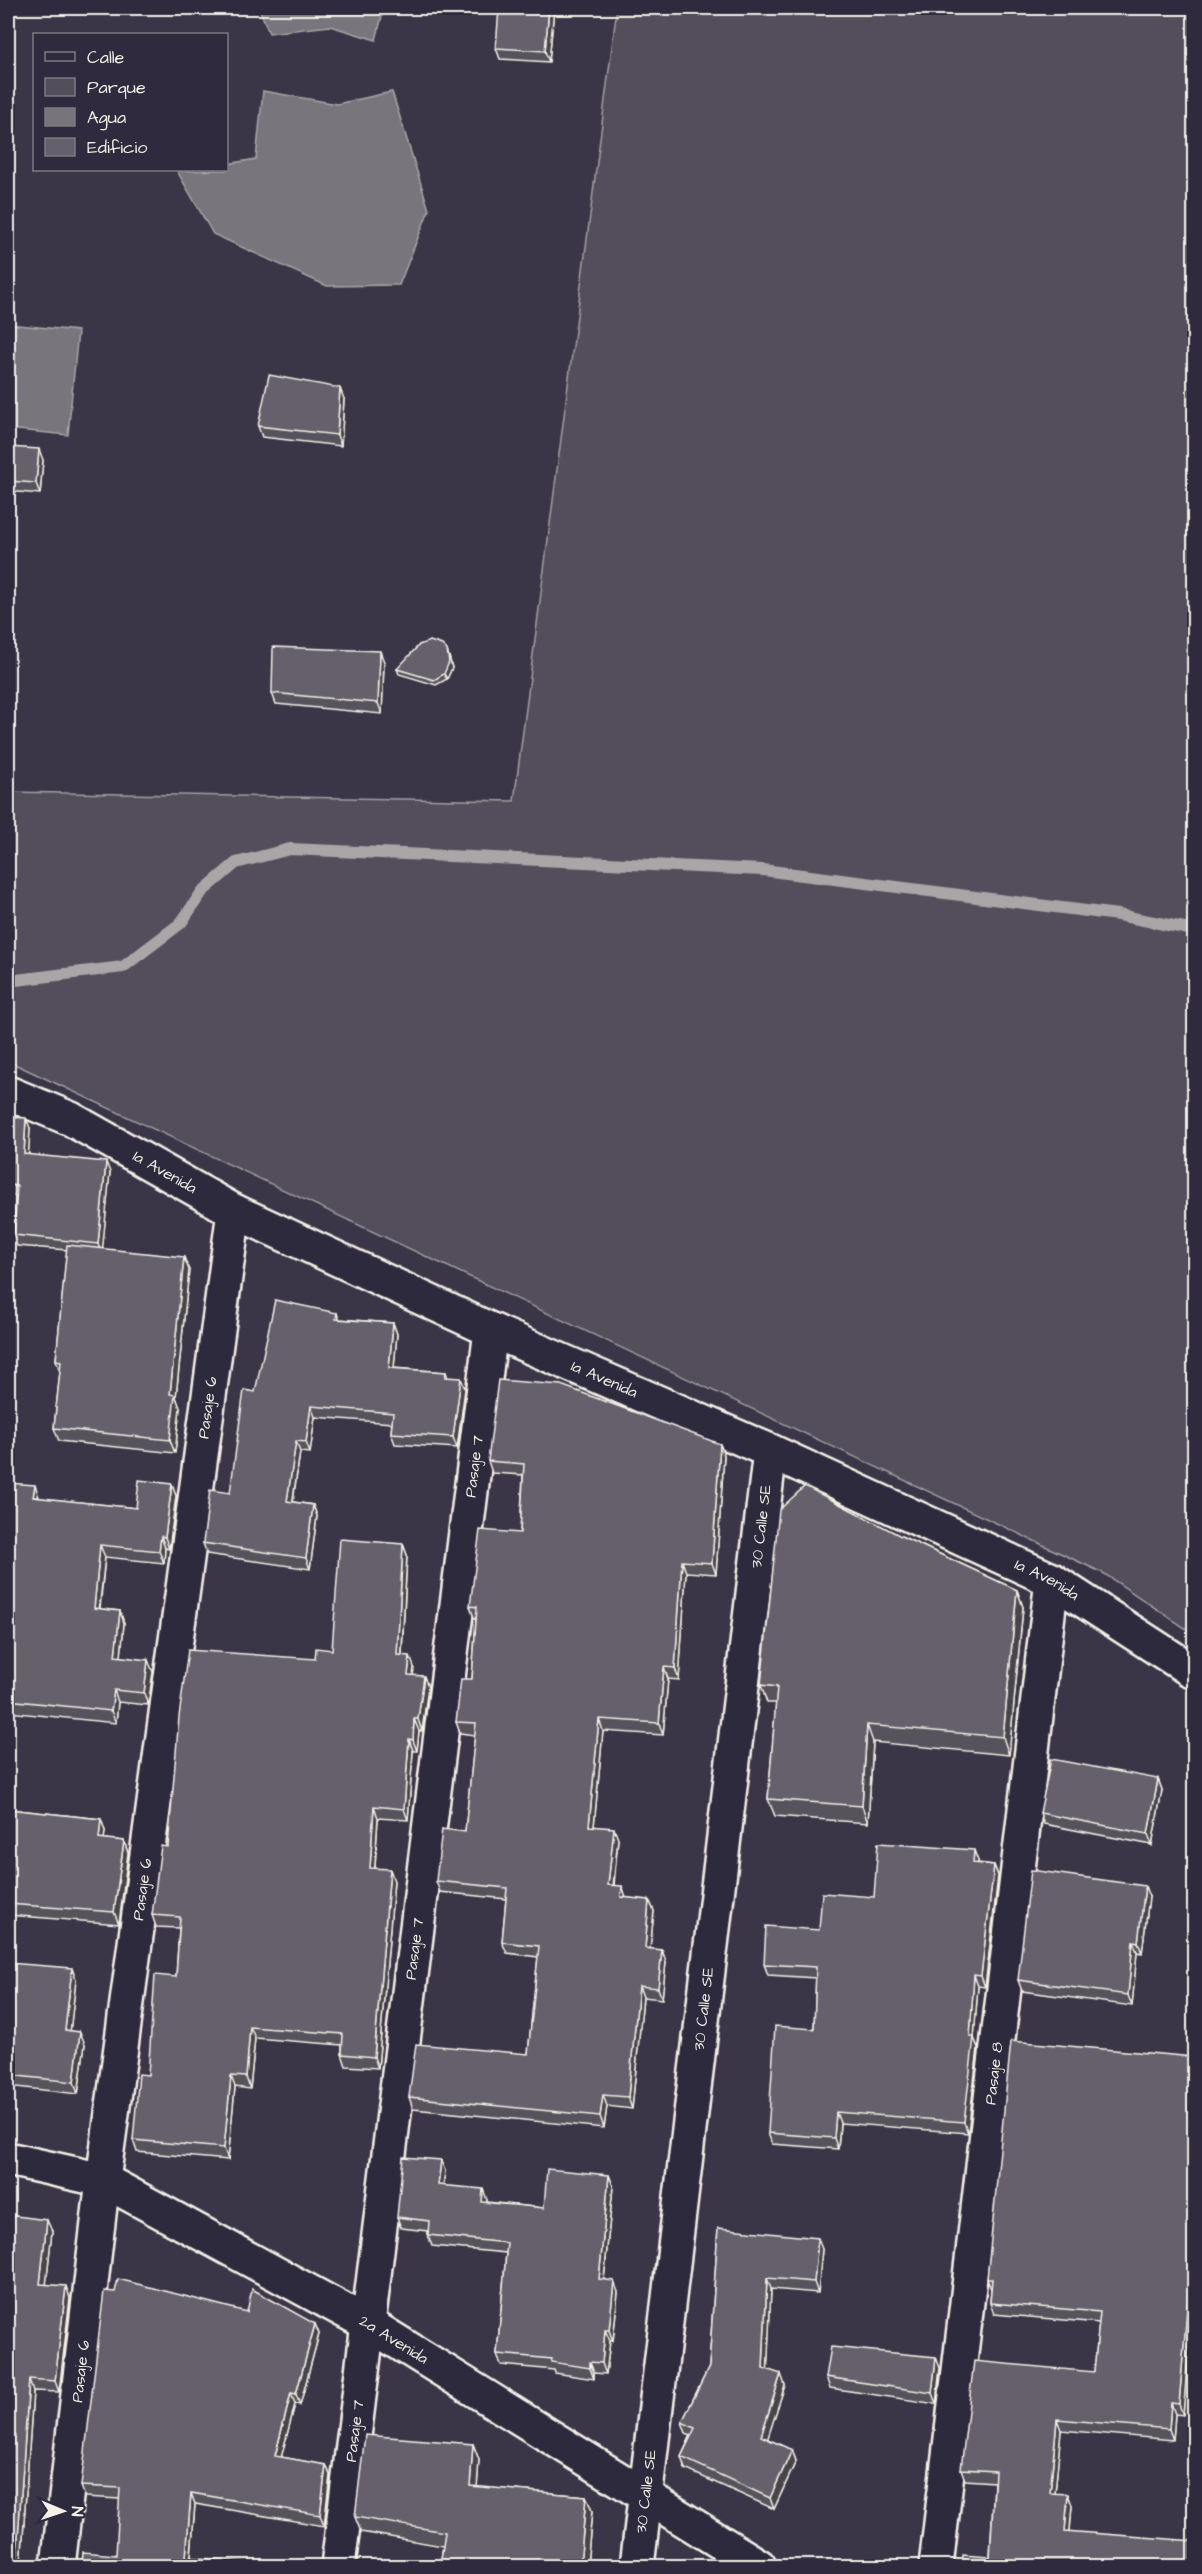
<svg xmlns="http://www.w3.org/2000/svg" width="1202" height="2574" viewBox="0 0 1202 2574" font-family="'Architects Daughter',sans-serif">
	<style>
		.green { fill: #534e5c; stroke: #a4a0a2; stroke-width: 1.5 }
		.water { fill: #78747b; stroke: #aaa6a7; stroke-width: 1.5 }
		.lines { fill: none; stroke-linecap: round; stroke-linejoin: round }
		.stream { stroke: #aaa6a7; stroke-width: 12 }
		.minor-casing { stroke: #f4f1e8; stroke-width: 38 }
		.minor { stroke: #2f2a3d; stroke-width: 33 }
		.wall { fill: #57535d; stroke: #f4f1e8; stroke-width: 1.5 }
		.shaded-wall { fill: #47444c; stroke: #f4f1e8; stroke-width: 1.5 }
		.building { fill: #65616c; stroke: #f4f1e8; stroke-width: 1.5 }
		.labels { text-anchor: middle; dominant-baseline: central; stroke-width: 4.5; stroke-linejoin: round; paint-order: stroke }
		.street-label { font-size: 16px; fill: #f4f1e8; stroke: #2f2a3d }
	</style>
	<rect width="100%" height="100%" fill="#3b3647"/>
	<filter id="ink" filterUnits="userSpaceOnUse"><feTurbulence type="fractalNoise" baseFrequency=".0167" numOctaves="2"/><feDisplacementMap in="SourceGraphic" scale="12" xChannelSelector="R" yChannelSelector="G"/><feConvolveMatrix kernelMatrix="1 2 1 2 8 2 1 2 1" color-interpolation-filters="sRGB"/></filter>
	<g filter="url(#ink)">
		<path class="green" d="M 617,8 L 1194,8 L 1194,1634 L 1103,1573 L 8,1061 L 8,792 L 514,801 Z"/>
		<g class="water">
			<path d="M 259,8 L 384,8 L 376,40 L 330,26 L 269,33 Z"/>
			<path d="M 263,91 L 337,104 L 392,92 L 429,210 L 399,285 L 327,286 L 213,234 L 177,171 L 226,170 L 227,164 L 256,159 Z"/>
			<path d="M 8,324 L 78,331 L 68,435 L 8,429 Z"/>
		</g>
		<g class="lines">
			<path class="stream" d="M 8,981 L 123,967 L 181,923 L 202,892 L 236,863 L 290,849 L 763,870 L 1118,915 L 1194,930"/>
			<g class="minor-casing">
				<g id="minor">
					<path id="s1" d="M 8,1093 L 71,1119 L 234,1211 L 491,1330 L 770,1451 L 1052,1580 L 1194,1672"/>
					<path id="s2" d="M 8,2159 L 103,2180 L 367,2323 L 759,2566"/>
					<path id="s3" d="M 58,2566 L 103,2180 L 234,1211"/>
					<path id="s4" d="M 338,2566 L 491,1330"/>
					<path id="s5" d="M 637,2566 L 770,1451"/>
					<path id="s6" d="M 936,2566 L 1052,1580"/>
				</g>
			</g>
			<use href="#minor" class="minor"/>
		</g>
		<g class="wall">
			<path d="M 554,8 L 549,62 L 500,59 L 496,48 Z"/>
			<path d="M 344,399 L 341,446 L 262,437 L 258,426 Z"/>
			<path d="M 8,447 L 43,460 L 40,494 L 8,491 Z"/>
			<path d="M 449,656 L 452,668 L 447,679 L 436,685 L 399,674 L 397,669 Z"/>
			<path d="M 384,662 L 382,714 L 276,704 L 272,693 Z"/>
			<path d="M 8,1117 L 30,1128 L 28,1154 L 110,1172 L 102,1249 L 189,1270 L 176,1397 L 180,1408 L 175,1453 L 59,1441 L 54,1428 L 60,1372 L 56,1360 L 67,1250 L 17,1246 L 14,1235 L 16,1196 L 8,1195 Z"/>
			<path d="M 337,1313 L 339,1319 L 393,1323 L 397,1334 L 394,1368 L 446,1372 L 448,1378 L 465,1389 L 457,1448 L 395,1444 L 391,1433 L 392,1423 L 315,1417 L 310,1453 L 300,1452 L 293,1502 L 313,1505 L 317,1516 L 310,1569 L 207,1554 L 203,1543 L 230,1493 Z"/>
			<path d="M 720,1444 L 724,1455 L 716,1574 L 686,1572 L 679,1680 L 668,1679 L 663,1735 L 603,1731 L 594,1826 L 618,1839 L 614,1886 L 626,1898 L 649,1900 L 654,1911 L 650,1949 L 662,1950 L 666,1962 L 662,1999 L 643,1997 L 632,2109 L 607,2106 L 604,2128 L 413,2109 L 409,2097 L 528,2054 L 538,1957 L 507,1953 L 502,1942 L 506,1899 L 440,1892 L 436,1881 L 465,1832 L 475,1735 L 460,1733 L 456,1722 L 472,1679 L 476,1618 L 474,1618 L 470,1606 L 520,1533 L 523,1475 L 492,1473 L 488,1461 Z"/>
			<path d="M 8,1483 L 39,1498 L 136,1508 L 176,1496 L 169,1549 L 165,1548 L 164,1563 L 105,1557 L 100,1609 L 120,1611 L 124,1623 L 121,1657 L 153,1672 L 148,1705 L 118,1702 L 116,1723 L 8,1712 L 8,1720 Z"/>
			<path d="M 901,1536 L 1017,1590 L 1023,1607 L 1009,1755 L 873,1742 L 868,1823 L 775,1816 L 768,1799 L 776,1703 L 767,1703 L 761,1685 Z"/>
			<path d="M 403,1544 L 407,1555 L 402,1655 L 414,1667 L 413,1675 L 428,1687 L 422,1731 L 419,1731 L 417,1751 L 413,1751 L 408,1820 L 378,1818 L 375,1868 L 394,1881 L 378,2068 L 346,2066 L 342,2054 L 342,2045 L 255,2038 L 250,2089 L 235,2087 L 228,2160 L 137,2152 L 133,2140 L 148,2075 L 176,1977 L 179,1928 L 156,1927 L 152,1915 L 168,1847 L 315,1659 L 332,1650 Z"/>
			<path d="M 1158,1779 L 1162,1790 L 1152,1845 L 1044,1824 L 1040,1813 Z"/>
			<path d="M 8,1809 L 101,1819 L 105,1831 L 104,1839 L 124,1841 L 128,1853 L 119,1924 L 8,1915 Z"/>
			<path d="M 978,1861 L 978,1863 L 994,1865 L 998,1876 L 985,1987 L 978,1986 L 974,2038 L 978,2048 L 968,2133 L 840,2123 L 838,2149 L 772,2144 L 768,2133 L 814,2029 L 816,1978 L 768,1975 L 764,1964 L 874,1897 Z"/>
			<path d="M 1149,1897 L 1142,1953 L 1137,1952 L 1132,2006 L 1022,1991 L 1018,1980 Z"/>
			<path d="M 8,1963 L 76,1980 L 70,2031 L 85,2044 L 78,2094 L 8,2086 Z"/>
			<path d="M 1194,2057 L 1194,2283 L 1183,2415 L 1175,2414 L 1173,2440 L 1061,2430 L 1055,2493 L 1072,2505 L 1070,2531 L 990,2557 L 994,2482 L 965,2480 L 961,2469 L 1094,2372 L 1099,2323 L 994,2314 L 990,2303 L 991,2289 L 987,2279 Z"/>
			<path d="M 445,2171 L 443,2185 L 487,2200 L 487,2202 L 544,2208 L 609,2175 L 613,2186 L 604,2280 L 618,2292 L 613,2341 L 610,2341 L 606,2374 L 594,2373 L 594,2379 L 555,2373 L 554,2370 L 501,2365 L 497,2354 L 506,2253 L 432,2246 L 428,2235 L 428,2231 L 401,2228 L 397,2217 Z"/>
			<path d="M 8,2215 L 52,2231 L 46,2284 L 70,2298 L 59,2392 L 33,2391 L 21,2566 L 8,2566 Z"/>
			<path d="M 718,2228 L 822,2249 L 818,2293 L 771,2289 L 767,2369 L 785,2385 L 767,2439 L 792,2450 L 796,2461 L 774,2509 L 685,2469 L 681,2457 L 691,2435 L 686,2433 L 682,2422 L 709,2367 Z"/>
			<path d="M 247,2312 L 315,2324 L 319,2334 L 300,2405 L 295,2404 L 281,2457 L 326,2465 L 330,2475 L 324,2526 L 195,2504 L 191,2557 L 120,2499 L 85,2497 L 81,2486 Z"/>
			<path d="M 940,2368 L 936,2404 L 830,2388 L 826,2377 Z"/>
			<path d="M 473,2444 L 479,2460 L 477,2487 L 586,2496 L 592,2511 L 587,2566 L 440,2566 L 443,2546 L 361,2532 L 355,2517 Z"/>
		</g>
		<g class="shaded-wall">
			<path d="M 70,8 L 83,8 L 72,14 Z"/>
			<path d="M 549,8 L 554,8 L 549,62 L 545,51 Z"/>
			<path d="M 340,388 L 344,399 L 341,446 L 337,435 Z"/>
			<path d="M 39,449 L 43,460 L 40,494 L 36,483 Z"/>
			<path d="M 447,650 L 452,668 L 447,679 L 444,674 Z"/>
			<path d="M 380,651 L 384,662 L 382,714 L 378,703 Z"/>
			<path d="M 26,1118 L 30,1128 L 28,1164 L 24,1154 Z"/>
			<path d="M 106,1162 L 110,1172 L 102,1254 L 98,1244 Z"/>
			<path d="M 8,1257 L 10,1265 L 8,1327 Z"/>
			<path d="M 184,1257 L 189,1270 L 176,1397 L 180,1408 L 175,1453 L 170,1440 L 170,1394 Z"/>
			<path d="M 393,1323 L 397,1334 L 393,1379 L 389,1368 Z"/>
			<path d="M 461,1378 L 465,1389 L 457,1448 L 453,1437 Z"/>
			<path d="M 311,1406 L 315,1417 L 310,1453 L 306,1442 Z"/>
			<path d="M 296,1441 L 300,1452 L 291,1512 L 287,1501 Z"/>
			<path d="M 720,1444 L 724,1455 L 716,1574 L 712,1563 Z"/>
			<path d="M 172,1484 L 176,1496 L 169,1549 L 165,1537 Z"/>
			<path d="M 35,1485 L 39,1497 L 33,1497 Z"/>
			<path d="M 313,1505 L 317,1516 L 310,1569 L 306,1558 Z"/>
			<path d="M 161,1536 L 165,1548 L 164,1563 L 159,1551 Z"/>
			<path d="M 403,1544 L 407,1555 L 401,1666 L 397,1655 Z"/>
			<path d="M 100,1545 L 105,1557 L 98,1620 L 94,1608 Z"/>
			<path d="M 682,1561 L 686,1572 L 679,1680 L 675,1668 Z"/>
			<path d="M 1017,1590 L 1023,1607 L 1009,1755 L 1003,1737 Z"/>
			<path d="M 120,1611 L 124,1623 L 120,1668 L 115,1656 Z"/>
			<path d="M 410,1656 L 414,1667 L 412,1686 L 408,1675 Z"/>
			<path d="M 148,1660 L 153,1672 L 148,1705 L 144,1693 Z"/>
			<path d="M 664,1667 L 668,1679 L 663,1735 L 659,1723 Z"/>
			<path d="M 424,1676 L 428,1687 L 422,1731 L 418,1719 Z"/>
			<path d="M 114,1690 L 118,1702 L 116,1723 L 111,1711 Z"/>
			<path d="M 414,1719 L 419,1731 L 417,1751 L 413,1740 Z"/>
			<path d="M 599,1719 L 603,1731 L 593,1837 L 589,1826 Z"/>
			<path d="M 867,1725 L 873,1742 L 868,1823 L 862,1806 Z"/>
			<path d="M 409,1739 L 413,1751 L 408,1820 L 404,1809 Z"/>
			<path d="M 1158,1779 L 1162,1790 L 1152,1845 L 1148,1834 Z"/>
			<path d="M 374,1806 L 378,1818 L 374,1879 L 370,1868 Z"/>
			<path d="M 101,1819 L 105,1831 L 103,1850 L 99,1838 Z"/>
			<path d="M 614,1828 L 618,1839 L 612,1896 L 608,1885 Z"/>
			<path d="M 124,1841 L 128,1853 L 119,1924 L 114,1912 Z"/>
			<path d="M 974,1850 L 978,1861 L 977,1874 L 973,1863 Z"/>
			<path d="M 994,1865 L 998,1876 L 985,1987 L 981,1976 Z"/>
			<path d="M 390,1869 L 394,1881 L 378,2068 L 374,2057 Z"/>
			<path d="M 622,1886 L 626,1898 L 621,1897 Z"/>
			<path d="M 1145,1886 L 1149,1897 L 1142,1953 L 1138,1942 Z"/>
			<path d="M 649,1900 L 654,1911 L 649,1960 L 645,1948 Z"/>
			<path d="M 1133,1941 L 1137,1952 L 1132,2006 L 1128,1995 Z"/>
			<path d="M 662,1950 L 666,1962 L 662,1999 L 658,1988 Z"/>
			<path d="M 72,1968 L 76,1980 L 69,2042 L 65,2030 Z"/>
			<path d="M 974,1975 L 978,1986 L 974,2038 L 978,2048 L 968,2133 L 964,2122 Z"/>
			<path d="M 639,1986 L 643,1997 L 632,2109 L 628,2097 Z"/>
			<path d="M 250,2027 L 255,2038 L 250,2089 L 246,2077 Z"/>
			<path d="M 80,2032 L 85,2044 L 78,2094 L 74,2082 Z"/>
			<path d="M 231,2076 L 235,2087 L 228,2160 L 224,2148 Z"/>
			<path d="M 603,2095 L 607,2106 L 604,2128 L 600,2116 Z"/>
			<path d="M 836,2112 L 840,2123 L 838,2149 L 834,2138 Z"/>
			<path d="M 441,2160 L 445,2171 L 442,2196 L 438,2185 Z"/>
			<path d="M 609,2175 L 613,2186 L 603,2290 L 599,2279 Z"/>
			<path d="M 483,2189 L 487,2200 L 486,2213 L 482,2202 Z"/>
			<path d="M 47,2220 L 52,2231 L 45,2295 L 40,2284 Z"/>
			<path d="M 818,2238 L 822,2249 L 818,2293 L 814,2282 Z"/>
			<path d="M 1191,2262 L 1194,2271 L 1194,2283 L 1183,2415 L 1179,2404 Z"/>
			<path d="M 767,2278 L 771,2289 L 767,2379 L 763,2368 Z"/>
			<path d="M 614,2281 L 618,2292 L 613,2341 L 609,2330 Z"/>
			<path d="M 66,2286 L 70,2298 L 59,2392 L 55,2381 Z"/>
			<path d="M 315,2324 L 319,2334 L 300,2405 L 296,2394 Z"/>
			<path d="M 605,2330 L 610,2341 L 606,2374 L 602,2363 Z"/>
			<path d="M 936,2357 L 940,2368 L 936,2404 L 932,2393 Z"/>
			<path d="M 590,2362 L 594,2373 L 594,2379 L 590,2368 Z"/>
			<path d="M 781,2374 L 785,2385 L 765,2447 L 761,2436 Z"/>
			<path d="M 29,2379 L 33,2391 L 21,2566 L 16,2566 Z"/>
			<path d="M 291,2393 L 295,2404 L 279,2466 L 275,2456 Z"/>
			<path d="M 1171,2403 L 1175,2414 L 1173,2440 L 1169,2429 Z"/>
			<path d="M 1057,2419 L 1061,2430 L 1054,2504 L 1050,2493 Z"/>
			<path d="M 473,2444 L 479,2460 L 476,2502 L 470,2486 Z"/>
			<path d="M 792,2450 L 796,2461 L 774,2509 L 770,2498 Z"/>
			<path d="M 326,2465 L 330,2475 L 324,2526 L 320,2515 Z"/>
			<path d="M 191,2493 L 195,2504 L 190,2566 L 186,2557 Z"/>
			<path d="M 1068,2494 L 1072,2505 L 1069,2542 L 1065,2531 Z"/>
			<path d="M 586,2496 L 592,2511 L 587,2566 L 580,2566 Z"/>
		</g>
		<g class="building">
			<path d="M 499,8 L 549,8 L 545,51 L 496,48 Z"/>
			<path d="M 269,375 L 340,388 L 337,435 L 258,426 Z"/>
			<path d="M 8,447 L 39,449 L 36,483 L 8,481 Z"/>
			<path d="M 430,641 L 442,645 L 447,650 L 449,662 L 444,674 L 434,680 L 397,669 L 419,645 Z"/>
			<path d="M 273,647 L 380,651 L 378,703 L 272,693 Z"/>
			<path d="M 8,1117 L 26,1118 L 24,1154 L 106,1162 L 98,1244 L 14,1235 L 17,1186 L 8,1185 Z"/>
			<path d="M 67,1245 L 184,1257 L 170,1394 L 175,1395 L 170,1440 L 54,1428 L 61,1361 L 56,1360 Z"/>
			<path d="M 275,1300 L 337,1313 L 336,1319 L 393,1323 L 389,1368 L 446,1372 L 445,1377 L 461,1378 L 453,1437 L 391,1433 L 393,1413 L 311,1406 L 306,1442 L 296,1441 L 287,1501 L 313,1505 L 306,1558 L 203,1543 L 210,1490 L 230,1493 L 244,1390 L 255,1392 Z"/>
			<path d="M 498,1380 L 561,1385 L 720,1444 L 712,1563 L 682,1561 L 675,1668 L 664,1667 L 659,1723 L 599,1719 L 589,1826 L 614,1828 L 608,1885 L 622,1886 L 621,1897 L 649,1900 L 645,1948 L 662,1950 L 658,1988 L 639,1986 L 628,2097 L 603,2095 L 600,2116 L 409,2097 L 416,2044 L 528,2054 L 539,1946 L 502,1942 L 507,1888 L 436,1881 L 442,1829 L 465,1832 L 476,1723 L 456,1722 L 461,1679 L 472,1679 L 477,1607 L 470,1606 L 480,1530 L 520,1533 L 524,1464 L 488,1461 Z"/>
			<path d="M 139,1480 L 172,1484 L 165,1537 L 161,1536 L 159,1551 L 100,1545 L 94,1608 L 120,1611 L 115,1656 L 148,1660 L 144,1693 L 114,1690 L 111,1711 L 8,1700 L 8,1483 L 35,1485 L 33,1497 L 136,1508 Z"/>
			<path d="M 805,1486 L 901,1536 L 1017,1590 L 1003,1737 L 867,1725 L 862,1806 L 768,1799 L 777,1687 L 761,1685 L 779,1510 Z"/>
			<path d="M 340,1539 L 403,1544 L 397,1655 L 410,1656 L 408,1675 L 424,1676 L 418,1719 L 414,1719 L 413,1740 L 409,1739 L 404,1809 L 374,1806 L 370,1868 L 390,1869 L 374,2057 L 342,2054 L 343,2034 L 250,2027 L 246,2077 L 231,2076 L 224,2148 L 133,2140 L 139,2074 L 148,2075 L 155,1975 L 176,1977 L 180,1917 L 152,1915 L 161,1846 L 168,1847 L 179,1717 L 188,1650 L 315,1659 L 316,1648 L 332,1650 Z"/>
			<path d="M 1051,1759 L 1158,1779 L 1148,1834 L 1040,1813 Z"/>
			<path d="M 8,1809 L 101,1819 L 99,1838 L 124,1841 L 114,1912 L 8,1904 Z"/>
			<path d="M 878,1843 L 974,1850 L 973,1863 L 994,1865 L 981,1976 L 974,1975 L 970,2037 L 974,2037 L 964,2122 L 836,2112 L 834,2138 L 768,2133 L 775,2026 L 814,2029 L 816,1967 L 764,1964 L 766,1926 L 819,1930 L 822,1893 L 874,1897 Z"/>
			<path d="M 1031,1870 L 1145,1886 L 1138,1942 L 1133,1941 L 1128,1995 L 1018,1980 Z"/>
			<path d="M 8,1963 L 72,1968 L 65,2030 L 80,2032 L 74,2082 L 8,2075 Z"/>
			<path d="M 1011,2041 L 1194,2057 L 1194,2263 L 1191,2262 L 1179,2404 L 1171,2403 L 1169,2429 L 1057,2419 L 1050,2493 L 1068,2494 L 1065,2531 L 1194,2541 L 1194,2566 L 962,2566 L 963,2555 L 990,2557 L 995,2471 L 961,2469 L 974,2361 L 1094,2372 L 1100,2312 L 990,2303 L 992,2279 L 987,2279 Z"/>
			<path d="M 403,2157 L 441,2160 L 438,2185 L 483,2189 L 482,2202 L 544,2208 L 547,2169 L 609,2175 L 599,2279 L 614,2281 L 609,2330 L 605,2330 L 602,2363 L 590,2362 L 590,2368 L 551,2362 L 552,2359 L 497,2354 L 507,2243 L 428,2235 L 429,2221 L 397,2217 Z"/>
			<path d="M 8,2215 L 47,2220 L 40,2284 L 66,2286 L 55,2381 L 29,2379 L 16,2566 L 8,2566 Z"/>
			<path d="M 718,2228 L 818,2238 L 814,2282 L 767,2278 L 763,2368 L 781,2374 L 761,2436 L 792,2450 L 770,2498 L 681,2457 L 695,2428 L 682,2422 L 709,2367 Z"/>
			<path d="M 118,2279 L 247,2312 L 252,2289 L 315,2324 L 296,2394 L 291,2393 L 275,2456 L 326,2465 L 320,2515 L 191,2493 L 186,2557 L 284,2566 L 82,2566 L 83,2552 L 116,2555 L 120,2488 L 81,2486 L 104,2291 L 115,2292 Z"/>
			<path d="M 831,2347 L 936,2357 L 932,2393 L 826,2377 Z"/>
			<path d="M 365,2435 L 473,2444 L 470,2486 L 586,2496 L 580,2566 L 440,2566 L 445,2532 L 355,2517 Z"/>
		</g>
	</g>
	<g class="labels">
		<g class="street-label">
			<text stroke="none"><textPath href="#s1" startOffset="176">1a Avenida</textPath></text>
			<text stroke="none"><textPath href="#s1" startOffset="662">1a Avenida</textPath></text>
			<text stroke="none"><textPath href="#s3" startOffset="1168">Pasaje 6</textPath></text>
			<text stroke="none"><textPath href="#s4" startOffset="1108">Pasaje 7</textPath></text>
			<text stroke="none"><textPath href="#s5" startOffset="1047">30 Calle SE</textPath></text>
			<text stroke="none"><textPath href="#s1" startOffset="1148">1a Avenida</textPath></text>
			<text stroke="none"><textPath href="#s3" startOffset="682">Pasaje 6</textPath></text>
			<text stroke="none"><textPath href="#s4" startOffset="622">Pasaje 7</textPath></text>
			<text stroke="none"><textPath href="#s5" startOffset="561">30 Calle SE</textPath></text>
			<text stroke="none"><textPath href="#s6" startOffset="496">Pasaje 8</textPath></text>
			<text stroke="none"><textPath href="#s2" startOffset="429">2a Avenida</textPath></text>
			<text stroke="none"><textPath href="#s3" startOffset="196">Pasaje 6</textPath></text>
			<text stroke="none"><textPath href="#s4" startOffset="136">Pasaje 7</textPath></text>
			<text stroke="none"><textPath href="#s5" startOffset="75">30 Calle SE</textPath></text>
		</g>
	</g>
	<rect width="1202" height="2574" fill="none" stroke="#2f2a3d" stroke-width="30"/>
	<rect x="15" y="15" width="1172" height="2544" fill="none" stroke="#f4f1e8" stroke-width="2" filter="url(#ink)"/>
	<rect x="33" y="33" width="195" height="138" fill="#2f2a3d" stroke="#7e7a81" stroke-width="1.5"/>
	<rect x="45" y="52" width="30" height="9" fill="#2f2a3d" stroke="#7e7a81" stroke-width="1.5"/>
	<text x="87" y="63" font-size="18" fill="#f4f1e8">Calle</text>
	<rect x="45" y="78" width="30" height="18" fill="#534e5c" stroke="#7e7a81" stroke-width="1.5"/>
	<text x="87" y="93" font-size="18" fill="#f4f1e8">Parque</text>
	<rect x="45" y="108" width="30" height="18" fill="#78747b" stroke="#7e7a81" stroke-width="1.5"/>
	<text x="87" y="123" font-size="18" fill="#f4f1e8">Agua</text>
	<rect x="45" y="138" width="30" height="18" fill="#65616c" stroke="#7e7a81" stroke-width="1.5"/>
	<text x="87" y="153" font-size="18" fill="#f4f1e8">Edificio</text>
	<g transform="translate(63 2511) rotate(92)" stroke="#2f2a3d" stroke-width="4.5" paint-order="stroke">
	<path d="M0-4.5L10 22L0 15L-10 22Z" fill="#f4f1e8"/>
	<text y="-9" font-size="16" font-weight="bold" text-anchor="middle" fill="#f4f1e8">N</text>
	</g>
</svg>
